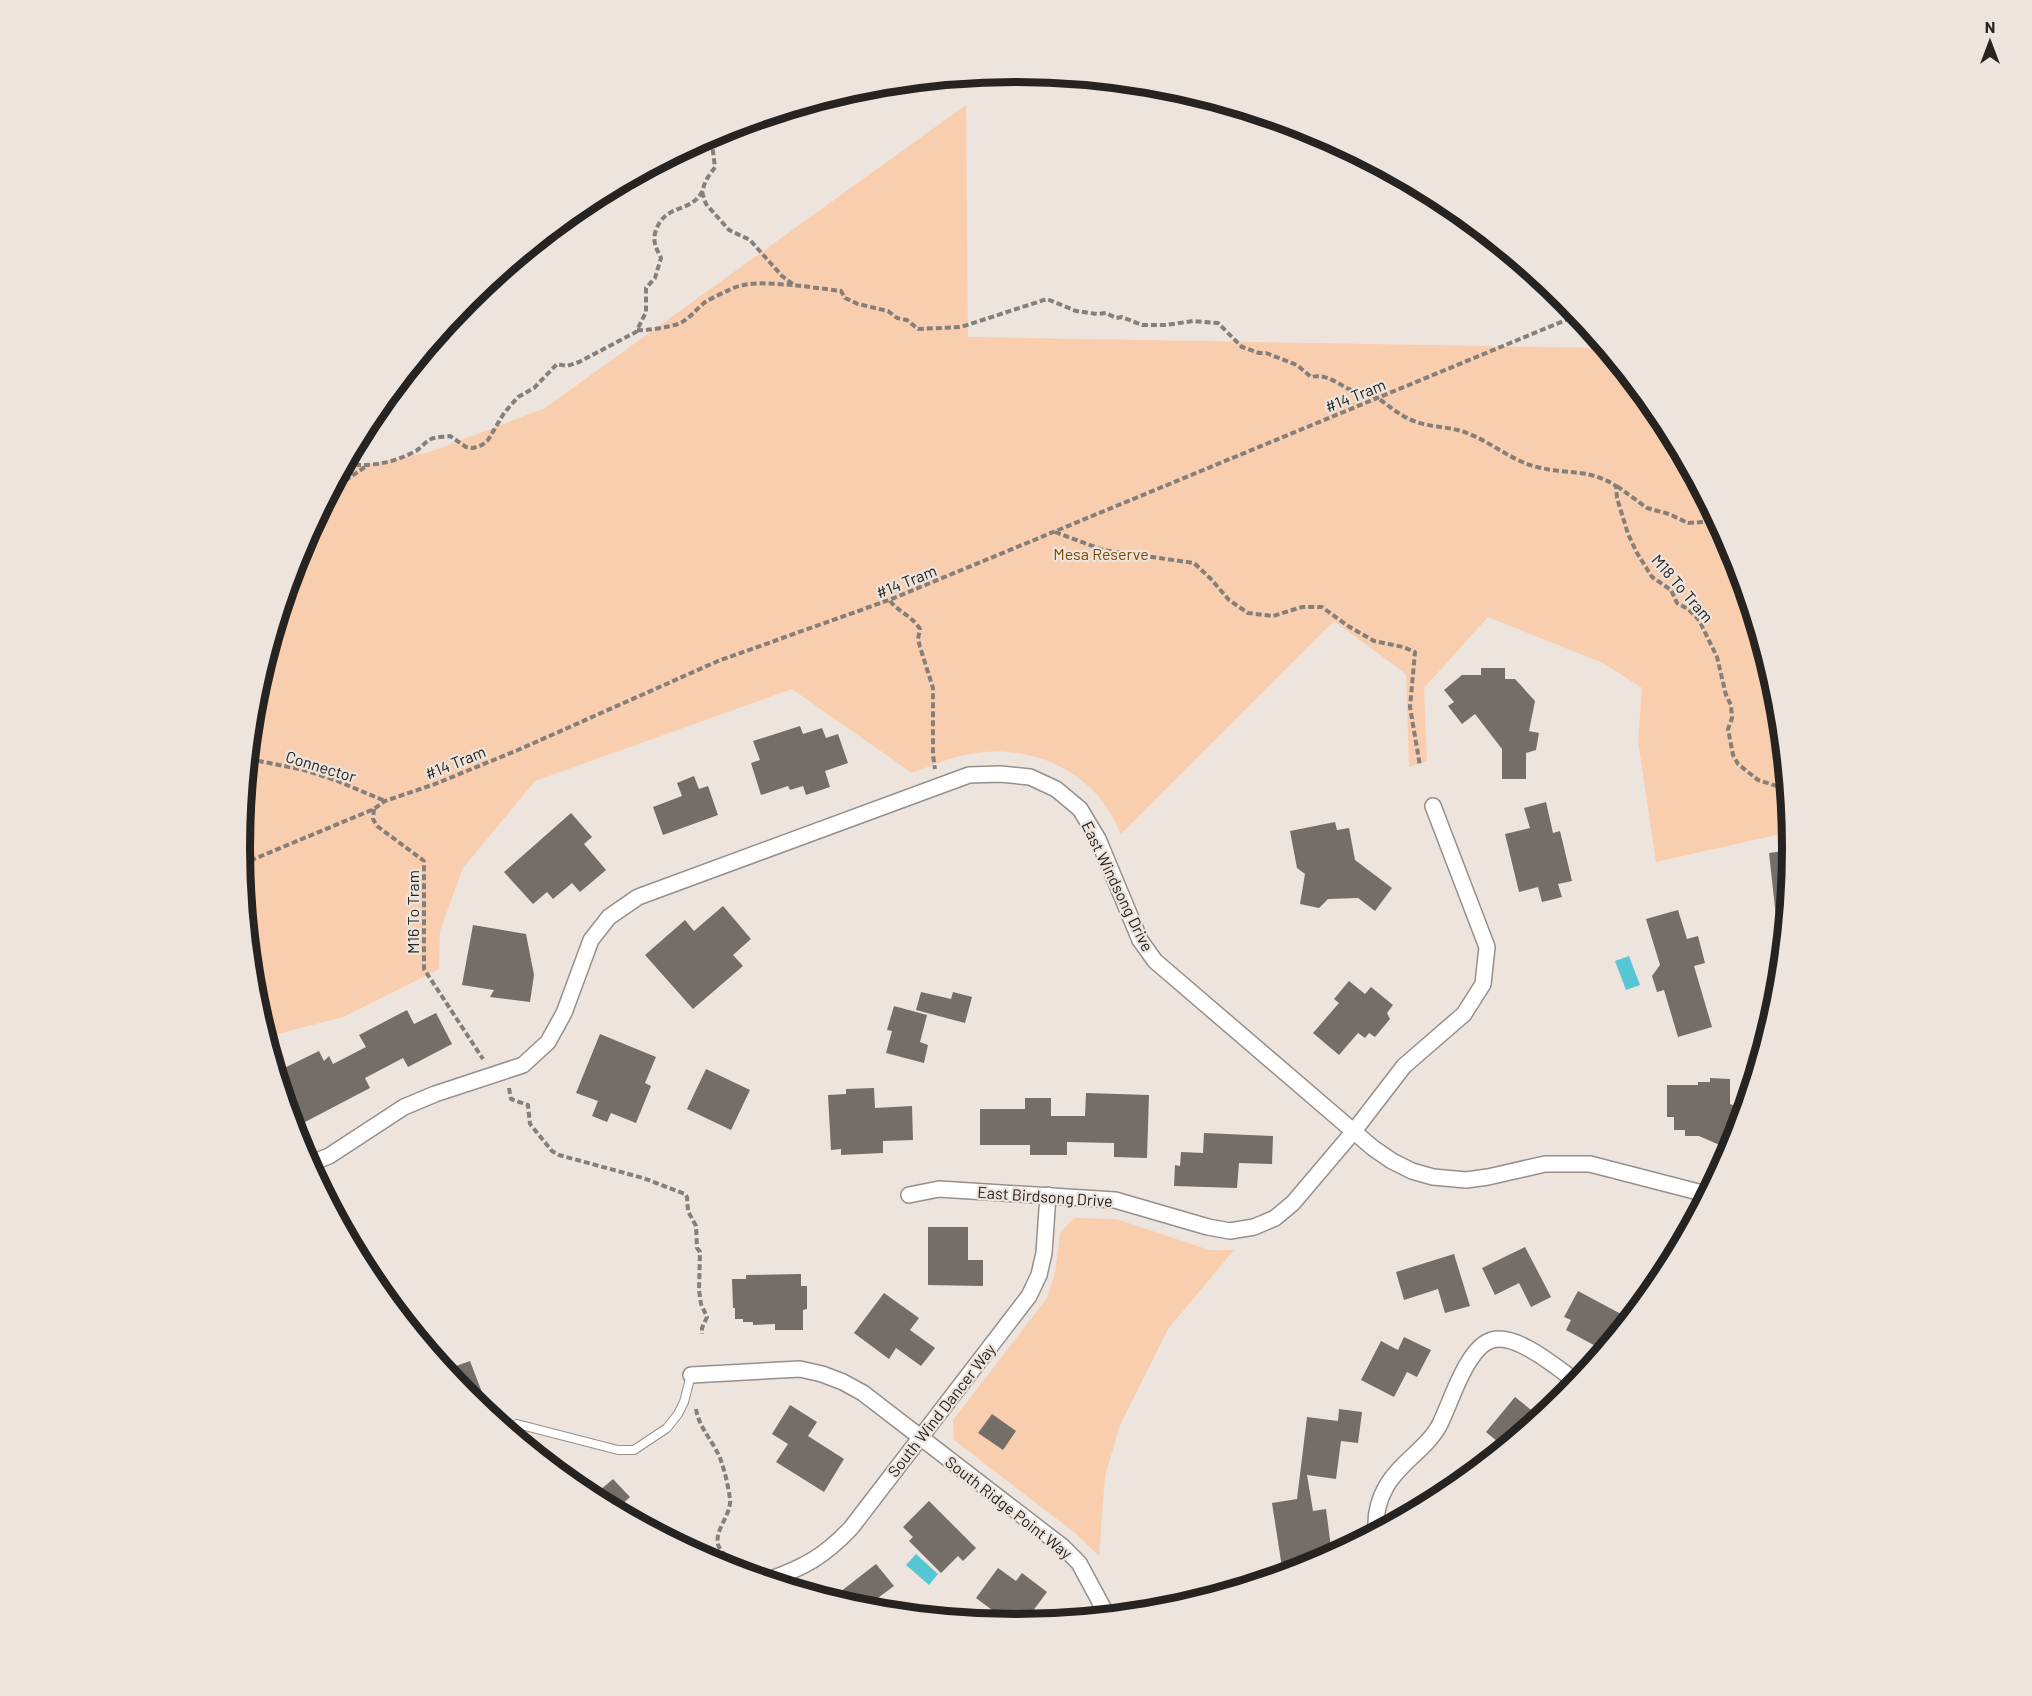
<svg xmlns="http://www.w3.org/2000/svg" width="2032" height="1696" viewBox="0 0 2032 1696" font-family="Barlow,sans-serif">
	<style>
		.green { fill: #f9ceae }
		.water { fill: #57c6d4 }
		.building { fill: #756d67 }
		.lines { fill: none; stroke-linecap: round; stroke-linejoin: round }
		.service-casing { stroke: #978f89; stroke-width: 10 }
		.minor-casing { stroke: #978f89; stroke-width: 18 }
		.path { stroke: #847f7a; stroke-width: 4; stroke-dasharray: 6 3; stroke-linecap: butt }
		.service { stroke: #fff; stroke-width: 8 }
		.minor { stroke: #fff; stroke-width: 15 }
		.labels { text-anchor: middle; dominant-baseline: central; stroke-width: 4.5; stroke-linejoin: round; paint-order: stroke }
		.street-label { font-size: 16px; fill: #262321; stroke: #ede4dd }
		.park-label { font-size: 16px; fill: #824706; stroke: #ede4dd }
		.rim { fill: none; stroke: #262321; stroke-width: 8 }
	</style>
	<rect width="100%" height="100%" fill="#ede4dd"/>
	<g class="green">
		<path d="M 966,105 L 968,337 L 1605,348 L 1661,417 L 1733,551 L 1777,697 L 1790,832 L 1656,862 L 1638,741 L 1642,688 L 1603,663 L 1488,617 L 1424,688 L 1427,761 L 1409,767 L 1406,674 L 1334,621 L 1121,834 C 1117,826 1113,817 1108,809 C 1076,761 1016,742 961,756 C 944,760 928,767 912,773 L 792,689 L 535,781 L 463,868 L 440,931 L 439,969 L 343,1017 L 266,1037 L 255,999 L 240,848 L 255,696 L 299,551 L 342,470 L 430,452 L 545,408 Z"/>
		<path d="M 1074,1218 L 1116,1219 L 1209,1250 L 1234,1250 L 1168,1329 L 1120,1425 L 1105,1476 L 1099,1556 L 1075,1533 L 954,1440 L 953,1420 L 1047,1298 L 1055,1273 L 1060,1233 Z"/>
	</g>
	<g class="water">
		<path d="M 1629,956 L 1640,985 L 1626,990 L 1615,961 Z"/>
		<path d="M 916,1554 L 938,1574 L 929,1585 L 906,1565 Z"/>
	</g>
	<g class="building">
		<path d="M 1481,668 L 1505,668 L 1505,679 L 1515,679 L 1535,701 L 1529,731 L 1539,733 L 1536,750 L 1526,753 L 1526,779 L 1502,779 L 1502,749 L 1475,714 L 1462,724 L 1448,706 L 1454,702 L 1444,690 L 1462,675 L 1481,675 Z"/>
		<path d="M 800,726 L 803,734 L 822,728 L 826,738 L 838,734 L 848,763 L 825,771 L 830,787 L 806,795 L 803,786 L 790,790 L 788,786 L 761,795 L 751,763 L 760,760 L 753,741 Z"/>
		<path d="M 694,776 L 699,789 L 708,786 L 718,815 L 663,835 L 653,807 L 682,796 L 677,783 Z"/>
		<path d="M 1546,802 L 1553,833 L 1560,831 L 1572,881 L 1558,884 L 1562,897 L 1542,902 L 1538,887 L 1519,892 L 1505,834 L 1530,828 L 1524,808 Z"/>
		<path d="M 571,813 L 592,837 L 584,844 L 606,870 L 580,892 L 572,883 L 553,899 L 547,892 L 533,904 L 504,872 Z"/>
		<path d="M 1335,822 L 1337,830 L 1349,828 L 1355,860 L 1392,888 L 1375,911 L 1358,898 L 1328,899 L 1319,908 L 1300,904 L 1305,874 L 1297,868 L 1290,831 Z"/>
		<path d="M 1792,850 L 1784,926 L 1777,926 L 1769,853 Z"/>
		<path d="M 723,906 L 751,939 L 733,955 L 743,966 L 693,1009 L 645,955 L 685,920 L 694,931 Z"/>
		<path d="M 1678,910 L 1687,939 L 1698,936 L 1705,963 L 1694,966 L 1712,1027 L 1678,1037 L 1664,990 L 1657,992 L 1652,976 L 1660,965 L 1646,919 Z"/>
		<path d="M 473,925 L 526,934 L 534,975 L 530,1002 L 490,997 L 494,990 L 462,985 Z"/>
		<path d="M 1349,981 L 1365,994 L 1371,987 L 1393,1005 L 1387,1013 L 1390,1019 L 1375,1037 L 1369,1033 L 1365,1038 L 1358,1033 L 1339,1055 L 1313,1033 L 1339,1003 L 1334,999 Z"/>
		<path d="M 921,992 L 951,999 L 953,992 L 972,997 L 965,1023 L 916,1010 Z"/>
		<path d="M 894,1006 L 927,1015 L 920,1042 L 928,1045 L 924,1063 L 886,1053 L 892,1031 L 887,1030 Z"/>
		<path d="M 407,1010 L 414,1024 L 436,1013 L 452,1044 L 408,1067 L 403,1058 L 365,1078 L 370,1088 L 305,1122 L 298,1117 L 291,1120 L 281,1086 L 285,1084 L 282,1069 L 319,1051 L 324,1061 L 329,1056 L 333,1064 L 366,1047 L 359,1035 Z"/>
		<path d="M 600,1034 L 656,1057 L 645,1083 L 651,1086 L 636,1123 L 611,1113 L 607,1122 L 592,1116 L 598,1101 L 576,1093 Z"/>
		<path d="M 706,1069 L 750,1090 L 731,1130 L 687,1109 Z"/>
		<path d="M 1710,1078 L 1730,1079 L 1730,1104 L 1744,1110 L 1731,1150 L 1699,1136 L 1685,1136 L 1685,1130 L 1674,1130 L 1674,1117 L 1667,1117 L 1667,1085 L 1698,1085 L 1698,1082 L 1710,1082 Z"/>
		<path d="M 874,1088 L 875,1108 L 912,1106 L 913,1140 L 883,1141 L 883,1153 L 841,1155 L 841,1149 L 831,1150 L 828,1095 L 846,1094 L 846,1089 Z"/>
		<path d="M 1086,1093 L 1149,1095 L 1147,1158 L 1114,1157 L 1114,1143 L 1067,1142 L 1067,1155 L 1030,1155 L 1030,1145 L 980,1145 L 980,1109 L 1025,1109 L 1025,1098 L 1051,1098 L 1051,1116 L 1085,1116 Z"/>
		<path d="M 1204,1133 L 1273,1136 L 1272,1164 L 1239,1163 L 1237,1188 L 1174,1186 L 1175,1165 L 1180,1166 L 1181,1152 L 1203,1153 Z"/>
		<path d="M 928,1227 L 968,1227 L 968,1260 L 983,1260 L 983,1286 L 928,1285 Z"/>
		<path d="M 1525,1247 L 1551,1297 L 1531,1307 L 1519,1283 L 1495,1295 L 1482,1268 Z"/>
		<path d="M 1454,1254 L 1470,1306 L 1445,1313 L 1438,1289 L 1404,1300 L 1396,1272 Z"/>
		<path d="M 801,1274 L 801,1286 L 807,1286 L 807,1309 L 803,1310 L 803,1330 L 775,1330 L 775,1324 L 753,1325 L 753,1322 L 743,1322 L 743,1319 L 735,1319 L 735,1308 L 733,1308 L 732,1279 L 746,1279 L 746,1275 Z"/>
		<path d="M 1578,1291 L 1621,1314 L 1615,1324 L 1622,1327 L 1603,1350 L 1566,1330 L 1571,1320 L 1564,1317 Z"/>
		<path d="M 884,1293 L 919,1318 L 910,1330 L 935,1348 L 921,1366 L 896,1348 L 889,1359 L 854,1333 Z"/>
		<path d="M 1404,1337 L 1431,1350 L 1417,1377 L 1407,1372 L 1394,1397 L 1361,1380 L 1381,1341 L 1398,1350 Z"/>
		<path d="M 470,1361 L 491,1416 L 467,1396 L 445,1370 Z"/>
		<path d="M 1515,1397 L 1540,1417 L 1504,1447 L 1486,1432 Z"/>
		<path d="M 790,1405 L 817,1422 L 808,1436 L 844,1459 L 824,1492 L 776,1462 L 788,1444 L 772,1434 Z"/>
		<path d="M 1339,1409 L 1362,1412 L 1358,1443 L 1341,1441 L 1336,1479 L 1307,1475 L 1313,1511 L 1326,1509 L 1332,1555 L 1313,1565 L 1283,1574 L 1272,1503 L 1297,1499 L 1307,1417 L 1338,1421 Z"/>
		<path d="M 992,1414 L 1016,1431 L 1003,1450 L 978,1433 Z"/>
		<path d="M 613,1479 L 630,1497 L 616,1510 L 592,1497 Z"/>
		<path d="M 929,1501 L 976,1548 L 963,1561 L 958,1556 L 941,1573 L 909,1541 L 913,1537 L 903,1527 Z"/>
		<path d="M 876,1564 L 894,1586 L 863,1609 L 831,1599 Z"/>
		<path d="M 998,1568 L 1016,1581 L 1022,1573 L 1047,1592 L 1024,1623 L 1011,1624 L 976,1598 Z"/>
	</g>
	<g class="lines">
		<g class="service-casing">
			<path id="service" d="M 517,1424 L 618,1450 L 634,1450 L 667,1428 L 678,1414 L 684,1402 L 691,1375"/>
		</g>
		<g class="minor-casing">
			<g id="minor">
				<path d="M 309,1164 L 329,1156 L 404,1107 L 435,1094 L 523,1065 L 548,1042 L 564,1013 L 591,940 L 609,917 L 638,897 L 969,775 L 1000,774 L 1030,777 L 1056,789 L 1080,809 L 1098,839 L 1140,940 L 1155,961 L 1373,1148 L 1392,1161 L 1412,1171 L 1433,1177 L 1466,1180 L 1488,1177 L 1545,1164 L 1590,1164 L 1706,1194"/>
				<path d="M 909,1195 L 939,1189 L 1115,1200 L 1208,1227 L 1230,1231 L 1254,1227 L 1275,1218 L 1293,1203 L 1354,1131 L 1404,1066 L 1464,1014 L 1483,984 L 1487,947 L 1433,806"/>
				<path d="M 691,1375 L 800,1369 L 822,1374 L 843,1382 L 863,1393 L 1063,1547 L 1079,1563 L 1107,1615"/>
				<path d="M 1376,1531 C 1375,1515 1378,1501 1386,1487 C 1399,1463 1428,1448 1440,1424 C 1451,1402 1467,1347 1492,1340 C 1517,1333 1557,1368 1577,1382"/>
				<path d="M 768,1580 C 803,1568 825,1556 851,1528 L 1029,1296 L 1039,1275 L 1044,1253 L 1048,1195"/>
			</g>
		</g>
		<g class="path">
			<path d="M 702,192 L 706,204 L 729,230 L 750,240 L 782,276 L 794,285 L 841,291 L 845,298 L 858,304 L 888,311 L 897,318 L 907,320 L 918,329 L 961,327 L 1047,299 L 1076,311 L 1097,314 L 1106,313 L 1116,318 L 1122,317 L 1142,325 L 1166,325 L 1193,321 L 1218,323 L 1242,347 L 1259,353 L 1266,353 L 1297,365 L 1311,377 C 1327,373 1339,385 1353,391 C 1361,394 1372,394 1379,399 C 1391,407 1400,416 1414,421 C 1431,428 1450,426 1467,433 C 1491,442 1512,461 1537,467 C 1567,475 1589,468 1616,486 L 1617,498 L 1628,534 L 1637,553 L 1652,577 L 1671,590 L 1677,603 L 1688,609 L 1699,620 L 1717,657 L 1726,695 L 1731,705 L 1732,718 L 1728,729 L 1733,755 L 1738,764 L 1758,780 L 1786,789"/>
			<path d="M 637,330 C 647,331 669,327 678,324 C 689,320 695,310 704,303 C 711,298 721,294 729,290 C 749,280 772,284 793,285"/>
			<path d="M 346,464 C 371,467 393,463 416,451 C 421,448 425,442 431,439 C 436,437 444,437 450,436 L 466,447 L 473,448 L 482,445 L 488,440 L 504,413 L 518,397 L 534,388 L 557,364 L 567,366 L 579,362 L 636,332 L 646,312 L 646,288 L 655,278 L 661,258 C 656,248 652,241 656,230 C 666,203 689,214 702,192 C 704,189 703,186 705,183 C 707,177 712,172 715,167 L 712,144 L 721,131"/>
			<path d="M 336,482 L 346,480 L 365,467"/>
			<path d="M 1617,486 L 1647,508 L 1669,514 L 1688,523 L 1717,521"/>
			<path d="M 1055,532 L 1103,550 L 1194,563 L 1211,579 L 1229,600 L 1248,613 L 1273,616 L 1302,607 L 1322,607 L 1348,626 L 1374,641 L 1403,647 L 1415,652 L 1410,707 L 1420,766"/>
			<path d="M 890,601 C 899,612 913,617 920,629 L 918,639 L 920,647 L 933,688 L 933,755 L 935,769"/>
			<path d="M 249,759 L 304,770 L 335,780 L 385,801"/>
			<path d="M 374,809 L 373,819 L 377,826 L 424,861 L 424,969 L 483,1059"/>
			<path d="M 242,864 L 374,809 L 385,801 L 435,784 L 518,750 L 718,661 L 889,600 L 1578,315"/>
			<path d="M 509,1088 L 511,1099 L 528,1105 L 530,1124 L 552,1151 L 559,1155 L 643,1178 L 685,1194 L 687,1197 L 688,1211 L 696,1226 L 697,1248 L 700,1252 L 699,1290 L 701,1304 L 707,1317 L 702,1328 L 702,1334"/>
			<path d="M 696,1409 C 699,1428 713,1441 720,1458 C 725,1471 728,1486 730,1499 C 732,1515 712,1532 719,1547 C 723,1555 732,1562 737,1568"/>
		</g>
		<use href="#service" class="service"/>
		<use href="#minor" class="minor"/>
	</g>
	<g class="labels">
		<g class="street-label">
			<text transform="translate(1355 395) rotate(-22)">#14 Tram</text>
			<text transform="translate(906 581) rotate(-22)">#14 Tram</text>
			<text transform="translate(1683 588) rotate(49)">M18 To Tram</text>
			<text transform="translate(455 762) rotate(-22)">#14 Tram</text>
			<text transform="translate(321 766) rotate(17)">Connector</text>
			<text transform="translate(1118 886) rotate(64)">East Windsong Drive</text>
			<text transform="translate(412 912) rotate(-90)">M16 To Tram</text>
			<text transform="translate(1045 1196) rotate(4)">East Birdsong Drive</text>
			<text transform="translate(941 1410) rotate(-52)">South Wind Dancer Way</text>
			<text transform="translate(1009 1507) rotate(38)">South Ridge Point Way</text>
		</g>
		<g class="park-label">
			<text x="1101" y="553">Mesa Reserve</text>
		</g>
	</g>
	<path d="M0 0H2032V1696H0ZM250 848a766 766 0 1 1 1532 0a766 766 0 1 1-1532 0Z" fill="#ede4dd" fill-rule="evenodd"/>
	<path class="rim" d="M250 848a766 766 0 1 1 1532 0a766 766 0 1 1-1532 0Z"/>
	<g transform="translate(1990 42)" stroke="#ede4dd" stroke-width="4.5" paint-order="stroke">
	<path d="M0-4.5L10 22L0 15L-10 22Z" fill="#262321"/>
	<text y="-9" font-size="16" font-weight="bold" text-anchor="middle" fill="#262321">N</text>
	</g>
</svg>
